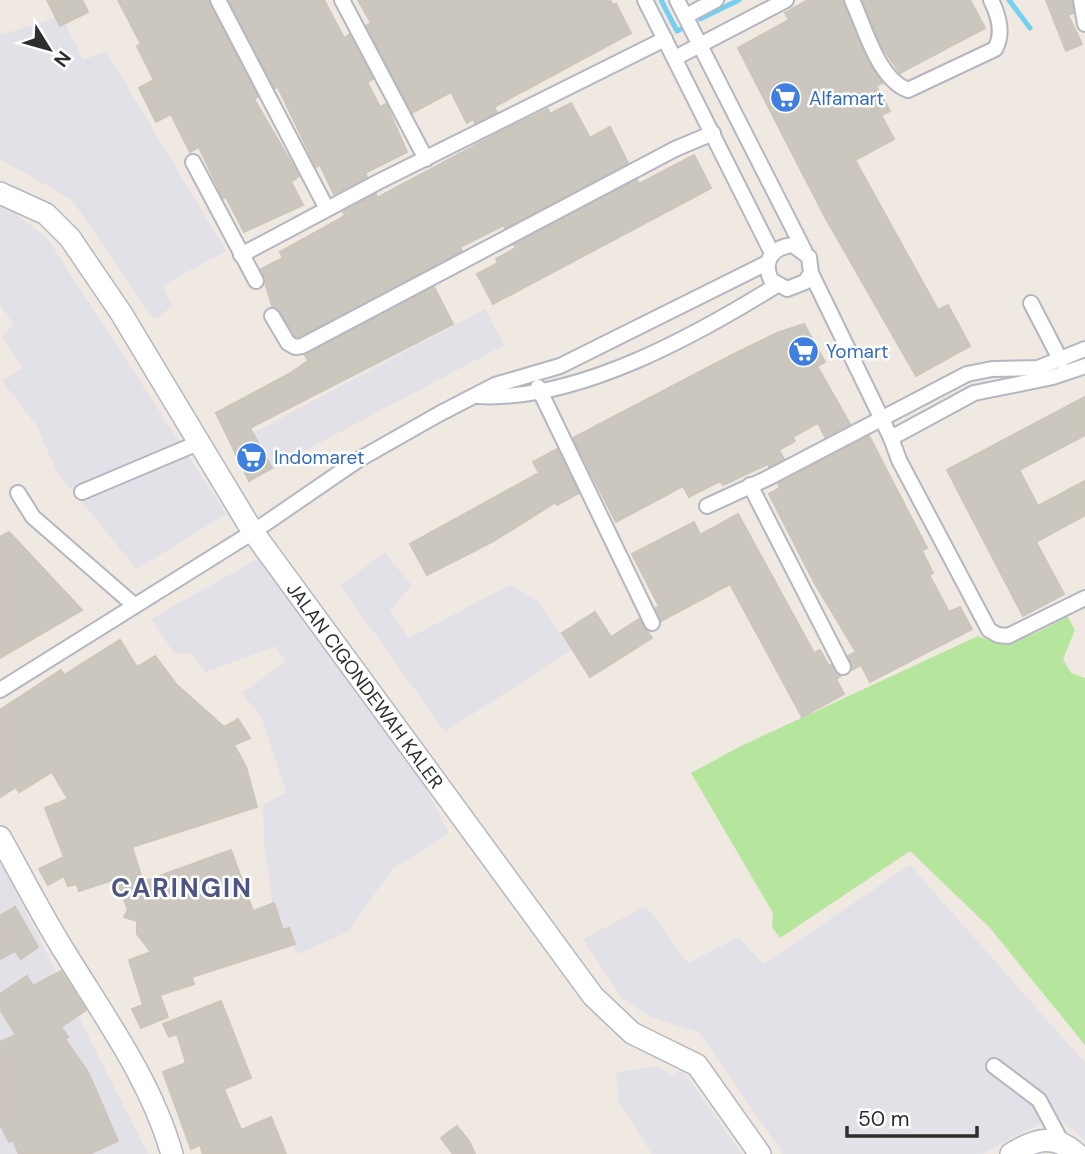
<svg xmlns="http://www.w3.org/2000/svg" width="1085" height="1154" viewBox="0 0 1085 1154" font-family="'DM Sans',sans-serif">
<rect width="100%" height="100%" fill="#efe9e1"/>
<g fill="#e3e1e8">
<path d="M62,16L83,60L106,51L226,251L162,286L173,306L154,319L72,200L0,159V35Z"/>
<path d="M0,202L47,238L226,514L137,569L57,472L37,426L2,381L23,368L2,336L14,325L0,304Z"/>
<path d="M485,309L504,345L261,474L242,439Z"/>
<path d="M385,553L412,585L390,610L409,638L510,585L539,601L571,650L445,732L340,585Z"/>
<path d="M261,557L422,780L449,834L392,869L348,932L297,954L273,910L264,841L263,805L286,792L262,719L242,693L285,662L276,646L206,672L190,653L175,654L151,619Z"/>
<path d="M0,861L148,1154H0Z"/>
<path d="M910,865L1085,1063V1141L1056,1115L982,1154H783L699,1032L650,1017L623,999L583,939L646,906L688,963L739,937L763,964Z"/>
<path d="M659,1066L672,1077L682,1070L742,1154H652L619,1103L616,1073Z"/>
</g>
<path fill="#b6e59e" d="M1067,616L1075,630L1063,659L1071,673L1085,678V1045L990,928L910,851L780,938L772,927L773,913L691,773L741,746L978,636C1010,651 1039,632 1067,616Z"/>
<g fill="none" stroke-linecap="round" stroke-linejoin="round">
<g stroke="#75cff0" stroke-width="5">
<path d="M661,0L677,31L681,29"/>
<path d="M1009,0L1030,28"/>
<path d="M700,19L739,0"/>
</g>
</g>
<g fill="#cbc7bf" stroke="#cbc5ba" stroke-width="2">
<path d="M47,0H82L88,12L60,26Z"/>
<path d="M118,0H208L258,97L254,99L299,176L291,182L303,205L244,232L226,197L223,198L199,147L190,152L171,114L156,122L139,88L154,80L137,46L141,44Z"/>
<path d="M229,0H324L344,38L349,35L373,79L367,82L380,107L386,104L407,152L365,173L367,177L334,194L320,165L316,167L278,87L275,88Z"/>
<path d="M358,0H610L613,5L616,4L631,33L494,107L497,112L475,123L473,119L467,123L451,92L412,113L366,26L371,23Z"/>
<path d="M808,0H843L865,55L882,83L876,86L890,111L881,115L894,139L855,160L938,310L948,305L970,346L916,376L825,217L738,48L789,20L785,13Z"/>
<path d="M862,0H970L985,28L900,73L882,47Z"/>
<path d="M1046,0H1072L1073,13L1068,15L1082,44L1066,51Z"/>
<path d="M571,103L590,138L610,127L628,163L505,228L504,225L460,247L462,251L299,337L295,336L280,311L272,306L261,269L283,258L280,252L341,218L345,215L343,212L376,194L377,198L506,129L548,109L550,114Z"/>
<path d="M694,155L711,188L493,304L477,274L498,263L496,259L516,248L514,245L637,180L639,184Z"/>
<path d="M434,287L453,324L250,428L272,468L249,481L216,413L289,374L308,361L305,355Z"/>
<path d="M804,324L825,362L817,366L850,424L825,437L818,423L793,437L795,441L779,450L784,459L769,467L768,464L723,485L720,481L689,497L683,486L616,522L573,438L732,355L777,333Z"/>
<path d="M1085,397V435L1019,470L1038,506L1085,481V515L1036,542L1064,594L1023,616L947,470Z"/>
<path d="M869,436L927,548L922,551L933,573L929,575L949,612L960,607L972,629L870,682L861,665L852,670L848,656L856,652L814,582L769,494L780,488L778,484Z"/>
<path d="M557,449L579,493L557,505L556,502L492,542L427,575L410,544L539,473L533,462Z"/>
<path d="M738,514L814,653L820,650L829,666L831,665L841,676L836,679L844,694L802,717L730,584L661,621L656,608L659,606L632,554L694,522L700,535Z"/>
<path d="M9,532L82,610L0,658V537Z"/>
<path d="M595,612L611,637L639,619L652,638L590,677L562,633Z"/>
<path d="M120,640L137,667L155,656L177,685L224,727L238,719L250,738L234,745L246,767L257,807L132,847L143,882L231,850L253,911L274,903L283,930L289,928L295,944L192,977L194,984L160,995L168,1017L141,1028L132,1009L143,1005L129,960L151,952L137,934V921L124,917L128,910L116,879L79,891L77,884L68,886L64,876L48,885L39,869L64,857L45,808L68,799L52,772L19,792L16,787L0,797V710L61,670L64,675Z"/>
<path d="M15,907L38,947L21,959L15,951L0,959V916Z"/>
<path d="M61,971L86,1010L61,1027L68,1037L65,1039L88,1072L118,1141L89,1154H19L13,1140L9,1142L0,1124V1042L16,1035L0,1009V994L27,976L33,986Z"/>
<path d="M221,1001L251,1078L224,1089L241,1130L271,1117L286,1154H203L200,1145L191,1149L163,1072L186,1063L177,1034L169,1037L163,1024Z"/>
<path d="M457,1126L469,1141L475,1154H453L441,1138Z"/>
</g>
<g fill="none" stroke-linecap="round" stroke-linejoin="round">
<defs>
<g id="street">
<path d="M218,0L327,209"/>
<path d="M342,0L426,159"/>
<path d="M645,0L772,253"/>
<path d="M677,0L804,250"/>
<path d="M852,0C865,28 878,79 908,90L995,49C1004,33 999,16 991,0"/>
<path d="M1081,0L1085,24"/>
<path d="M686,16L716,0"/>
<path d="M675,58L786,0"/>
<path d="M193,162L256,281"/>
<path d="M241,255L378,182L665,39"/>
<path d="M811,273L805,282L787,289L771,280C762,260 773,247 793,245L809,257L811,273L891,438L899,460L989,630L998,635L1008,636L1085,598"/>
<path d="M1031,303L1061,361"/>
<path d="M272,316L288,343L295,347L302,346L675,149L713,133"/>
<path d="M538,387L652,623"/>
<path d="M478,396C576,402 695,336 777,285"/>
<path d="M891,438L974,393L1053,377L1085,366"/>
<path d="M750,485L843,667"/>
<path d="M82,492L198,443"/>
<path d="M18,493L33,517L134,605"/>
<path d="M707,506L768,478L967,374L992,369L1038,368L1085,349"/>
<path d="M0,690L253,532L358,460L439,414L495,385L560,366L767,263"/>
<path d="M994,1066L1039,1100L1061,1141"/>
</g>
<g id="secondary">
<path id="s1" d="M0,193L46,214L70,238L121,313L253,532L593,996L632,1033L697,1065L760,1154"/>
<path d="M0,837C22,876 42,916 66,954C106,1019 151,1081 172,1154"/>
<path d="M1011,1154C1035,1139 1054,1133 1077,1154"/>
</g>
</defs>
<use href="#street" stroke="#b4b7c1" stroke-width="18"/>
<use href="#secondary" stroke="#b4b7c1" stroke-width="24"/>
<use href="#street" stroke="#fff" stroke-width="14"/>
<use href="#secondary" stroke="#fff" stroke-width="21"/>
</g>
<defs>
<symbol id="supermarket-disc" viewBox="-11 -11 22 22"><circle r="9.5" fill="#3f7fe0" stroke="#fff"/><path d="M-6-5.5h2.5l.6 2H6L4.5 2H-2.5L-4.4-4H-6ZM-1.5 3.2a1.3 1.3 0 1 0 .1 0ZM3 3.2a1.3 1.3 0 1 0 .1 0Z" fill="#fff"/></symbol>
</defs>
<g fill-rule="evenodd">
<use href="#supermarket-disc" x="768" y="80" width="35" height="35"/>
<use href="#supermarket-disc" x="786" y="334" width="35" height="35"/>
<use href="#supermarket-disc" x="234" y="440" width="35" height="35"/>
</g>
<g text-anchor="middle" stroke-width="5" stroke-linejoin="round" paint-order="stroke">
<g font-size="19" fill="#366cbe" stroke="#fff" text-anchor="start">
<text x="809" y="105">Alfamart</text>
<text x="826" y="358">Yomart</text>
<text x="274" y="464">Indomaret</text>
</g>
<g font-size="19" fill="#2e2e2e" stroke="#fff">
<text dy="7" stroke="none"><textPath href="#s1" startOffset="621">JALAN CIGONDEWAH KALER</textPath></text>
</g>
<g font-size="26" font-weight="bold" letter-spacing="2" fill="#4d5680" stroke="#fff">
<text x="182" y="897">CARINGIN</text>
</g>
</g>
<g transform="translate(49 49) rotate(127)" stroke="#ffffff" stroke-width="5" paint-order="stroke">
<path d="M0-5L12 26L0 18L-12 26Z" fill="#2e2e2e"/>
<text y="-10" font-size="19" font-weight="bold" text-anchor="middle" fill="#2e2e2e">N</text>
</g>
<path d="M847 1126v10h130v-10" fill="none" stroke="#2e2e2e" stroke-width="3.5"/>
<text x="858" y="1126" font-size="21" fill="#2e2e2e" stroke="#ffffff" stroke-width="5" paint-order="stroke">50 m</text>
</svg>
